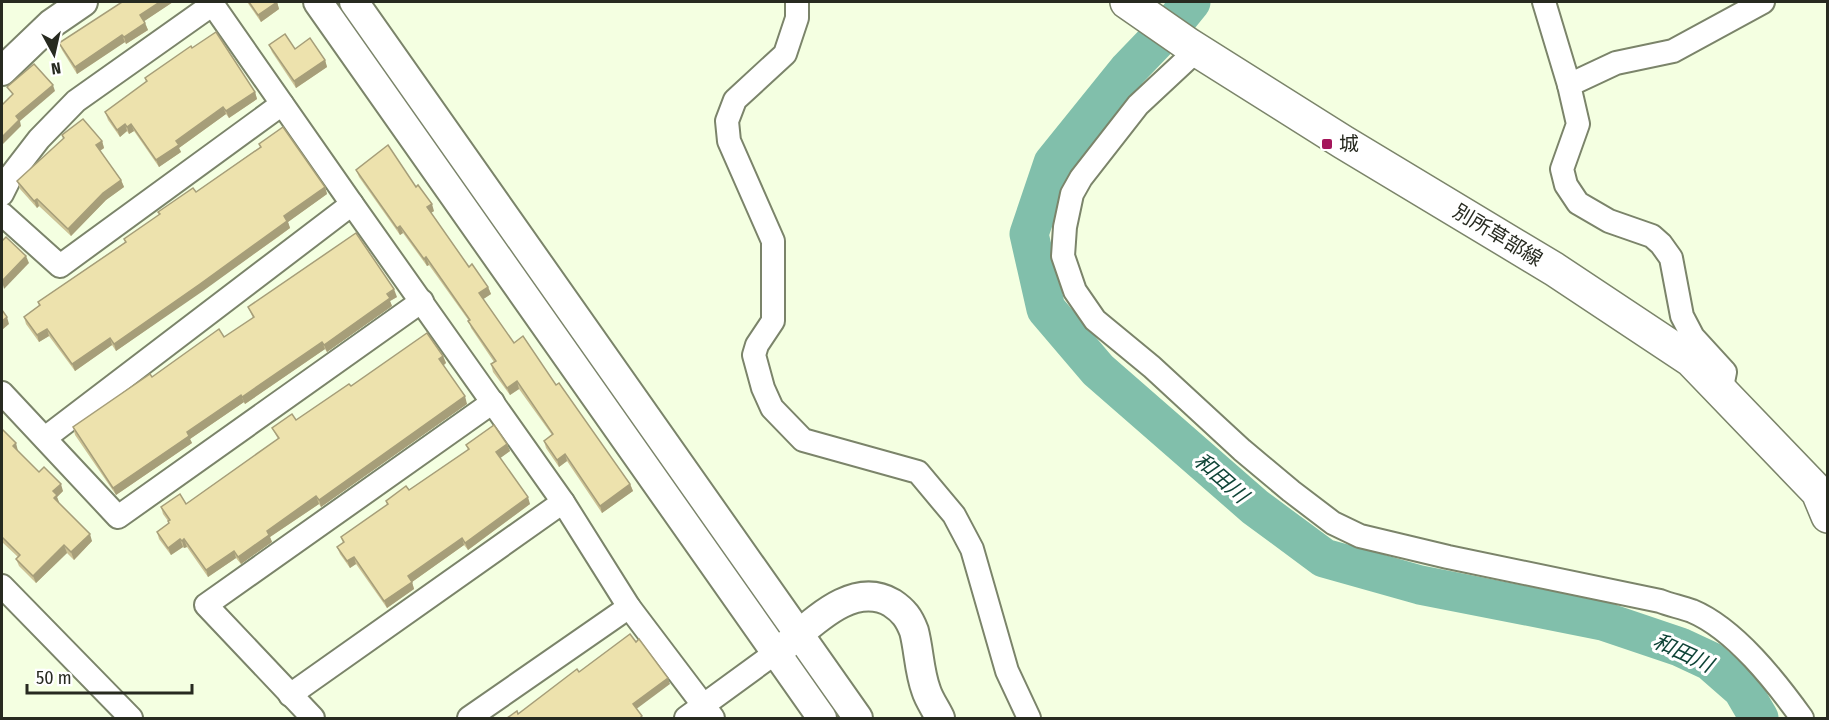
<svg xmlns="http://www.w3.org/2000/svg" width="1829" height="720" viewBox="0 0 1829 720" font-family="'Fira Sans Condensed','Noto Sans JP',sans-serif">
<rect width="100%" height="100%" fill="#f4ffe1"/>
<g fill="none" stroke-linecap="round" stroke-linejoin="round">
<path stroke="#81bfab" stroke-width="39" d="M1191,2L1178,18L1128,70L1053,163L1029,234L1046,309L1098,370L1255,507L1324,558L1420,585L1603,621L1680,647L1710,661L1742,689L1759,718"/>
<defs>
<g id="minor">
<path d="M211,2L352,204L563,502L629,607L713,718"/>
<path d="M797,2V18L785,54L735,100L727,121L729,141L773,241V321L757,345L754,355L763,388L772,408L803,440L918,472L954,515L972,549L1007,671L1029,718"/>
<path d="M1544,2L1569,85"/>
<path d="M1197,50L1138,105L1081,178L1072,194L1065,227L1063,256L1075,291L1095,320L1152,367L1242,450L1291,491L1333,523L1360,536L1448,557L1660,601C1670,605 1681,607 1692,611C1735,629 1776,682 1802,718"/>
<path d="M2,194L12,174L39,139L76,101L213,4"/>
<path d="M2,214L60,266L282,104"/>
<path d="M1723,382L1725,372L1693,337L1682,316L1671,258L1661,244L1652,236L1609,221L1578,203L1566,185L1562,169L1578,124L1569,85L1616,63L1673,51L1763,2"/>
<path d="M2,393L118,517L422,301"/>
<path d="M45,438L352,204"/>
<path d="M2,586L131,718"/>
<path d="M290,695L563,502"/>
<path d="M313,718L206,605L493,402"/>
<path d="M469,718L629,607"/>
<path d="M686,718L775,653"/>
</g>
<g id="tertiary">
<path d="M318,2L822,718"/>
<path d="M354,2L858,718"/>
<path d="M2,71L51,24L83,2"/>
<path d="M785,646C813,623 853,580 892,603C904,611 909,618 914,631C919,650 919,671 926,690C929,700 936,709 940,718"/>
</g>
<path id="secondary" d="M1127,2L1189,45L1343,142L1554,269L1691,360L1818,492L1828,516"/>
</defs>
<use href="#minor" stroke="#7b846a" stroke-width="26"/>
<use href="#tertiary" stroke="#7b846a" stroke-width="32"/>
<use href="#secondary" stroke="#7b846a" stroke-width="36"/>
<use href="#minor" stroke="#fff" stroke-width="22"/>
<use href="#tertiary" stroke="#fff" stroke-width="28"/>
<use href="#secondary" stroke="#fff" stroke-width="33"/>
</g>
<g fill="#ccc295">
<path d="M173,2L144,21L148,30L126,44L125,42L77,74L62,50L59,43Z"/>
<path d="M247,2H277L279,9L261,22Z"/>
<path d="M269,45L295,49L325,60L327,67L296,88L272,52Z"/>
<path d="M192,48L255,92L257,99L229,118L226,114L179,148L181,152L159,167L134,131L129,134L127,131L120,137L108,120L105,112L146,82L145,78Z"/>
<path d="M62,135L102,141L104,148L100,151L121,180L124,187L106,200L71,236L39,206L37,208L20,189L17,181L63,139Z"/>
<path d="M259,144L325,187L327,194L288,222L290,228L278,237L116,351L112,345L75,371L49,336L39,342L26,324L24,317L39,306L38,302L125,242L124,239L159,215L158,212L196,192L260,147Z"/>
<path d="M356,170L434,211L431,213L469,267L488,287L491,294L483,299L514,343L556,385L630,484L633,491L602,513L567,461L559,467L546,448L544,441L552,435L519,389L510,395L493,372L491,364L494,362L471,328L469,321L429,265L427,266L403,233L400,235L359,177Z"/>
<path d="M397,297L390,301L392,306L327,352L325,349L245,404L244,402L190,439L192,443L116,495L75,435L73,427L152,377L224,337L253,318L248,307Z"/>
<path d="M443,356L446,363L443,366L467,404L321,507L319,504L270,537L272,542L241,564L236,558L208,577L187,547L184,548L183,547L171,555L159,539L157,532L169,524L168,521L163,514L161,507L186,504L278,439L272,428L296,420L351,386Z"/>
<path d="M2,429L18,451L39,472L63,491L57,497L59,503L92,541L74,560L67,553L36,583L19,566L16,559L18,557L2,542Z"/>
<path d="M507,444L510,451L500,458L530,504L468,550L464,545L412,582L414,589L387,608L356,564L350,568L340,554L337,547L343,543L341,537L387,505L386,501L409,490L468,450L466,445Z"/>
</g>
<g fill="#a69e79">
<path d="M160,2H173L143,22L140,15Z"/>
<path d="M277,2L279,9L261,22L258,15Z"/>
<path d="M145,23L148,30L126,44L124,37Z"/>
<path d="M122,35L125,42L77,74L75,67Z"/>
<path d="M325,60L327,67L296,88L294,81Z"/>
<path d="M53,85L55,91L20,121L21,126L2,145V137L16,116Z"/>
<path d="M255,92L257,99L229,118L226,111Z"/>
<path d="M223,107L226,114L179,148L181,152L159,167L156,160L176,141Z"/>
<path d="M125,124L127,131L120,137L117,130Z"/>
<path d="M131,124L134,131L129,134L127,127Z"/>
<path d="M102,141L104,148L98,152L96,145Z"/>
<path d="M121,180L124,187L106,200L71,236L68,229L103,193Z"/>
<path d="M325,187L327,194L288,222L290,228L203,291L116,351L114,344L284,216Z"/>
<path d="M37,199L39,206L37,208L34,201Z"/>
<path d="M432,204L434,211L429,214L427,207Z"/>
<path d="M400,226L403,233L400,235L397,228Z"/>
<path d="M26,256L29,263L4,289L2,281Z"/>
<path d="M426,257L429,265L427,266L424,259Z"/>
<path d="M488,287L491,294L482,300L479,293Z"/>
<path d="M394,289L397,297L390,301L392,306L327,352L324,345Z"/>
<path d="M7,317L9,324L2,330V321Z"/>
<path d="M47,329L49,336L39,342L37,335Z"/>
<path d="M110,338L112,345L75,371L72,364Z"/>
<path d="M322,342L325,349L245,404L242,397Z"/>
<path d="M443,356L446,363L441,367L439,359Z"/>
<path d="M517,381L519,389L510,395L507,388Z"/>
<path d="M241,395L244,402L190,439L192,443L116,495L113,488L187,432Z"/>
<path d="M465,396L467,404L321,507L319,500Z"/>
<path d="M16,443L18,451L15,453L13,446Z"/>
<path d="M507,444L510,451L499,459L496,452Z"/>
<path d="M565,454L567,461L559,467L557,460Z"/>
<path d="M61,484L63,491L57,497L59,502L56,505L54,498L53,491Z"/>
<path d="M630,484L633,491L602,513L600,506Z"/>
<path d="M316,496L319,504L270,537L272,542L241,564L238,557L267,531Z"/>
<path d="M528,497L530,504L468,550L465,543Z"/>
<path d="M90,534L92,541L74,560L71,552Z"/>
<path d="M462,538L464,545L412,582L414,589L387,608L384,601L408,576Z"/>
<path d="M180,539L183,547L171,555L168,548Z"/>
<path d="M184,539L187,547L184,548L182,541Z"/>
<path d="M64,545L67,553L36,583L33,576Z"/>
<path d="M234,551L236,558L208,577L206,570Z"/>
<path d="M354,557L356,564L350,568L347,561Z"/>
<path d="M668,678L670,684L635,710L633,704Z"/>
</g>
<g fill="#ede2ad" stroke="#a69e79" stroke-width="1.5">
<path d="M122,2H160L140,15L145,23L124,37L122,35L75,67L59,43Z"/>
<path d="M249,2H277L258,15Z"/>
<path d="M216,32L255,92L226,111L223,107L176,141L179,145L156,160L131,124L127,127L125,124L117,130L105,112L147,81L145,78L191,46L192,48Z"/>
<path d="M285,34L295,49L310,38L325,60L294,81L269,45Z"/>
<path d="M34,64L53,85L16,116L19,120L2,137V105L13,94L7,87Z"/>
<path d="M83,119L102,141L96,145L121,180L103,193L68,229L37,199L34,201L17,181L64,138L62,135Z"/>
<path d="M283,127L325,187L284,216L287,221L200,284L114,344L110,338L72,364L47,329L37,335L24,317L40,305L38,302L126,242L124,239L160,214L158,212L193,188L196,192L261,147L259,144Z"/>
<path d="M388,145L416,187L418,185L432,204L427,207L469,267L472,264L488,287L479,293L514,343L523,336L556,385L559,383L630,484L600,506L565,454L557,460L544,441L553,434L517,381L507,388L491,364L496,361L468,321L470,320L426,257L424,259L400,226L397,228L356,170Z"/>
<path d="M356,233L394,289L387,294L390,298L324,345L322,342L242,397L241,395L187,432L189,436L113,488L73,427L150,374L152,377L219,329L224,337L254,317L248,307Z"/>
<path d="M6,237L26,256L2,281V241Z"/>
<path d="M2,310L7,317L2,321Z"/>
<path d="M427,333L443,356L439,359L465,396L319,500L316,496L267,531L269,535L238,557L234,551L206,570L184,539L182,541L180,539L168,548L157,532L169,523L168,521L170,520L161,507L180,494L186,504L279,438L272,428L292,414L296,420L349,384L351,386Z"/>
<path d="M494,425L507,444L496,452L528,497L465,543L462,538L408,576L412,582L384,601L354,557L347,561L337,547L344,542L341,537L388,504L386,501L406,486L409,490L469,449L466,445Z"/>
<path d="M2,429L16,443L13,446L39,472L44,467L61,484L53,491L57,495L54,498L90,534L71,552L64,545L33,576L16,559L20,555L2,537Z"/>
<path d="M630,634L636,642L639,639L668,678L633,704L642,716L640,718H507L517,711L518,714L577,669L579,672Z"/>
</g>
<rect fill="#a4165b" stroke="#fff" stroke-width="2" x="1321" y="138" width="12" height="12" rx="3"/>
<g text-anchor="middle" stroke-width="6" stroke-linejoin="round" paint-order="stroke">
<g font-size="20" fill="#272a20" stroke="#fff" text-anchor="start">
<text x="1339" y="151">城</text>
</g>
<g font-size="20" fill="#272a20" stroke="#fff">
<text transform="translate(1498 235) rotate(31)" y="7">別所草部線</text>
</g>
<g font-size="21" font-style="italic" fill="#104538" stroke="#fff">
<text transform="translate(1221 478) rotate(41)" y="7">和田川</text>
<text transform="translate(1683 653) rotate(25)" y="7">和田川</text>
</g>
</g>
<rect width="1829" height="720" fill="none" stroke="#272a20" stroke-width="6"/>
<g transform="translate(54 54) rotate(172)" stroke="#ffffff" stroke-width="4.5" paint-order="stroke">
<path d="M0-4.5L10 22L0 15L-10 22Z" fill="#272a20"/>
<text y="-9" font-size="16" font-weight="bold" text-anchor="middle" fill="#272a20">N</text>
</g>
<path d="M27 684v9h165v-9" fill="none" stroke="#272a20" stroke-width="3"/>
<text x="36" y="684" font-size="18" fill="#272a20" stroke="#ffffff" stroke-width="4.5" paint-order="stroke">50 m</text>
</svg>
